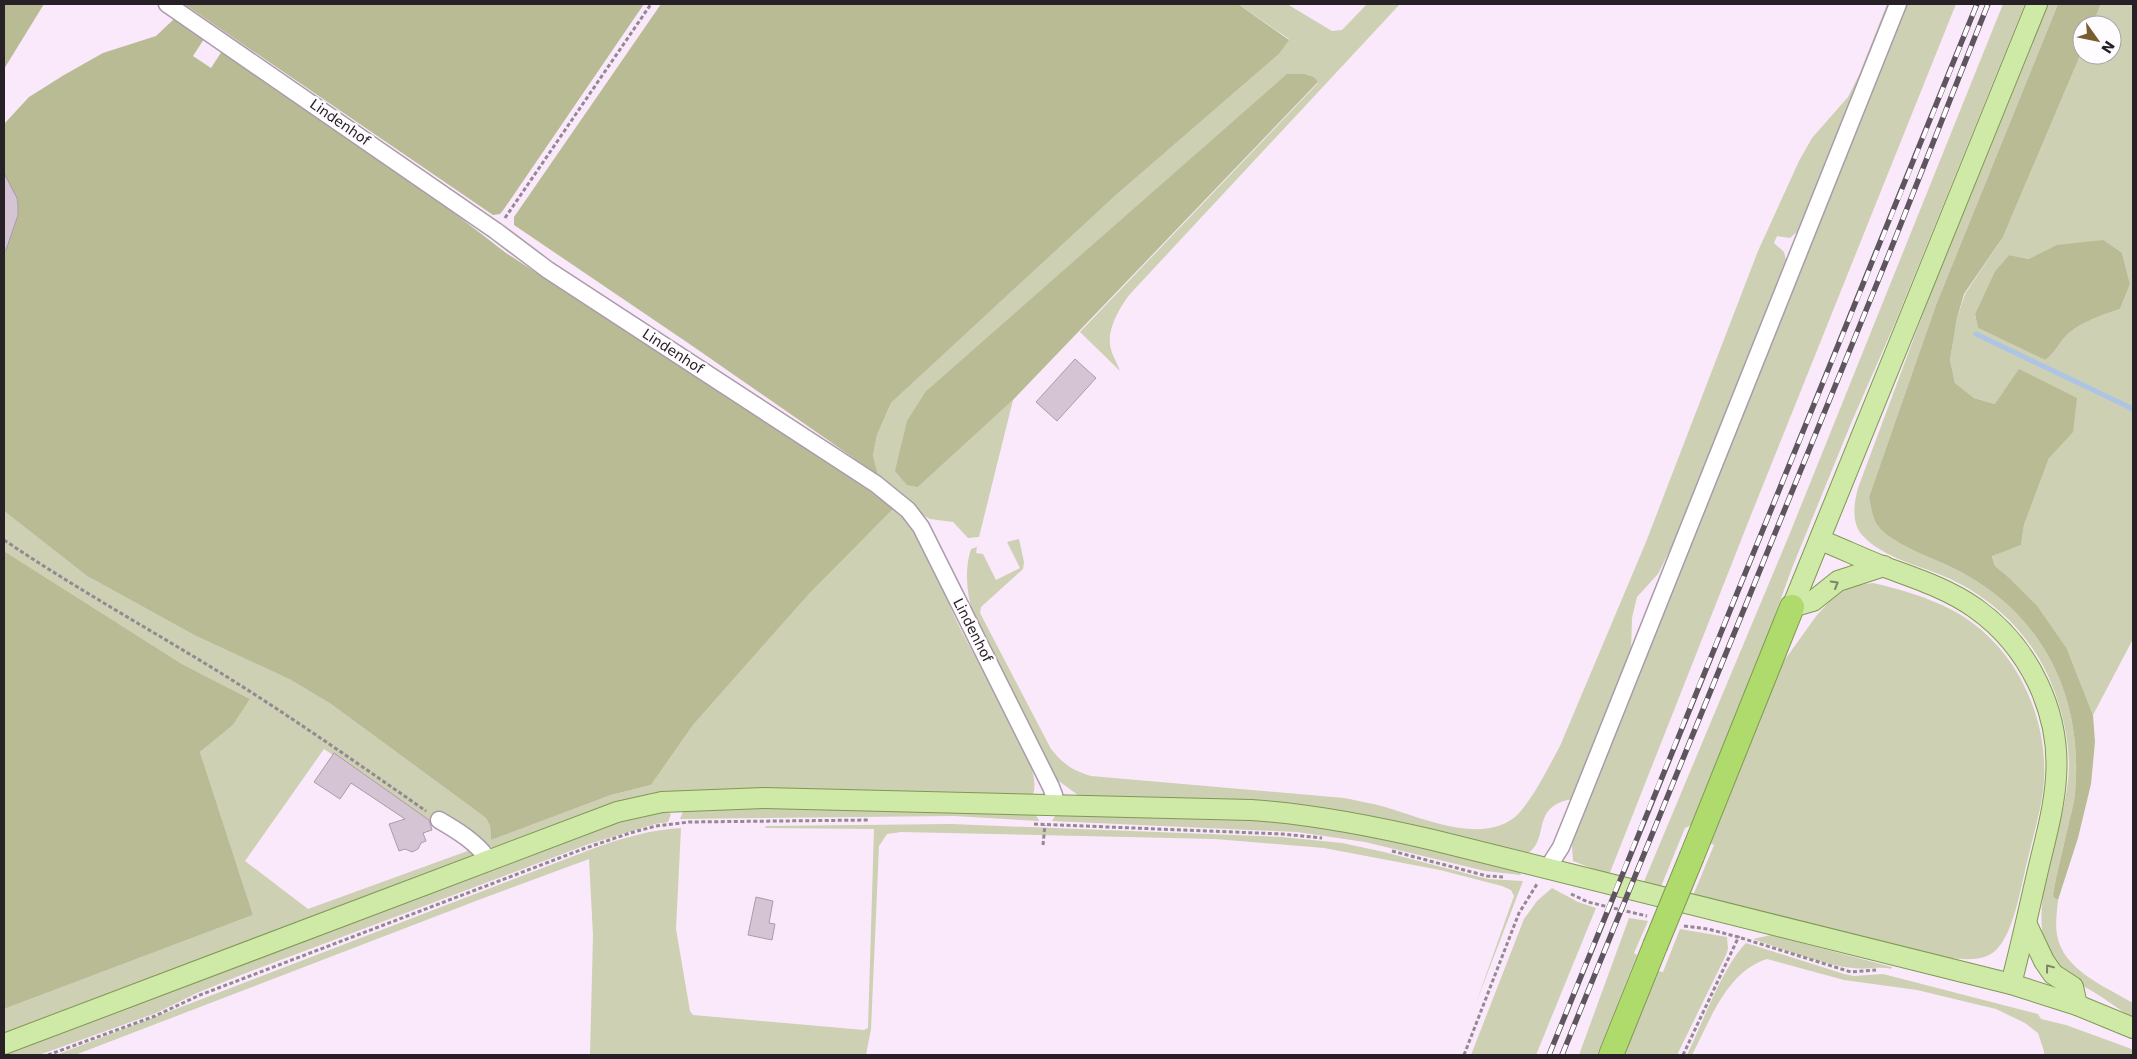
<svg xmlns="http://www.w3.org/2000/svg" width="2137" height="1059" viewBox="0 0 2137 1059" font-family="'DejaVu Sans',sans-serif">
<rect width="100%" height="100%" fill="#fae9fa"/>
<g fill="#cdd0b2" fill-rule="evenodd">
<path d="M1238,4H1287L1332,31L1342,30L1367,4H1400L1130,294C1120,307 1108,327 1110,345C1111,353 1117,363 1120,371L1080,332L1318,83L1314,77L1305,74L1287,75L926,391L918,487L1013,400L979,537L968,538L953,522L930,519L919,513L907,498L878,475L873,455L877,435L891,403L1116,195L1279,54L1289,39Z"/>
<path d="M1887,4H1892L1799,230L1790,238L1777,236L1774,243L1784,252L1786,260L1674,542L1658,574L1637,597L1632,618L1631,651L1576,794L1573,799C1529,806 1551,839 1527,854L1455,838L1082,798L1056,779L973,615C967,594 964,570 971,549L977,547L976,553L983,554L996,580L1020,568L1007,542L1019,539L1024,562L1023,569L981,607L980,613L1051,749C1062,763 1073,771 1091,776L1344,798C1357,801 1372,803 1385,807C1423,818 1488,848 1520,812C1536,793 1548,768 1560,746L1646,542L1758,251L1799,161L1812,138L1848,97L1859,75Z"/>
<path d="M1903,4H1956L1751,515L1609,875L1573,861L1572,846L1575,830Z"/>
<path d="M2003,4H2025L1895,323L1852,421L1792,568L1760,656L1692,825L1685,828L1660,889L1643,884L1790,533Z"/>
<path d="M2048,4H2058L1936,305L1869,497C1871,506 1872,519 1878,526C1891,543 1927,556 1947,565C2040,608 2084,693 2075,793C2074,805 2070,816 2068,827C2063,849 2057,871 2053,894L2054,898L2058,900C2057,911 2055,924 2057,935C2063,970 2106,987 2133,1003V1018C2119,1010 2106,999 2092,991C2082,985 2067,980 2060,971C2054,963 2045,946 2043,937C2034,884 2068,821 2069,766C2069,739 2062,710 2052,685C2031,632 1988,593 1936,573C1912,564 1880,555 1862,535C1851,522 1854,503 1858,488L1940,268Z"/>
<path d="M2101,4H2133V639L2093,715L2067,649L2006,575L1995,566L1992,555L2021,545L2024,525L2049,458L1995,404L1974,398L1955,383L1950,360L1957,318L1965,294L2003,237L2082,51V55H2112V25H2092ZM2122,253L2130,284L2120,309C2103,315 2083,321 2069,333C2059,341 2056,353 2045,360L1978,328L1975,314L1995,271L2009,255L2029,259Z"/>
<path d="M894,508C928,540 940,587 960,628C982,671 1008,713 1027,757C1032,768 1037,783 1033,794L1025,798L702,792L497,850L435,816L429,820L334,753L333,755L324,749L245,861L308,909L473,849V859L4,1037V1009L253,915L200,752L233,725L250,699L182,664L4,551V511L87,576L196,636L291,680L331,704L486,818L490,826L491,840L611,795L651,785L693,725L809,594Z"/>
<path d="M1873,583C1900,589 1927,597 1952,610C2013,642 2048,713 2044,781C2042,808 2033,836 2027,862C2021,886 2014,934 1995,951C1982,962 1964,959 1948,958L1692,898L1714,845L1710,843L1781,665L1817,615L1830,601L1842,591L1857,585Z"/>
<path d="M710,807L1035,813L1039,821L954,816L680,819L684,809Z"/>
<path d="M663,810L671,814L668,822L655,824L589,844L241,975L197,993L156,1013L39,1055H4V1053L618,821Z"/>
<path d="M1057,813L1266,819L1377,835L1519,871L1521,875L1485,871L1365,842L1297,832L1052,821Z"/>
<path d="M951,824L1282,837L1342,843L1384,852L1488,879L1523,881L1476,1003L1514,896L1511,890L1502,886L1440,870L1324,848L1215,839L901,832L887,834L879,846L871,1029L866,1055H590L593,935L589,859L481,899L75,1055H56L592,849C622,838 650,830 681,828L676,929L690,1011L693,1015L864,1030L868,1028L874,829L765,828L766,826Z"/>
<path d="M1552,888L1578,902L1596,908L1536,1055H1471L1524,919L1537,901Z"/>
<path d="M1629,918L1648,921L1634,953L1637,955L1597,1055H1579Z"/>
<path d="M1680,929L1727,937L1728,949L1726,955L1677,1055H1623L1658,971L1663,972Z"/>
<path d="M1771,935L1892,967L1891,969C1878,966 1866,970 1853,968C1822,965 1783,949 1753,939Z"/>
<path d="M1746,943L1844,974L1854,976L1883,974L2038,1014L2041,1019L2066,1025L2129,1048L2133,1050V1055H2044V1051L2038,1033L2025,1023L1996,1009L1917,990L1844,980L1767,959C1726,972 1710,1021 1692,1055H1687C1702,1024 1723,966 1746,943Z"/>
</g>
<g fill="#b8bb94">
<path d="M4,4H44L4,69Z"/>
<path d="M184,4H644L504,209L500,214L493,215Z"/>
<path d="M661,4H1238L1289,40L1279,54L1116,195L891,403L877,435L873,455L878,475L691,345L514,225V217Z"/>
<path d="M2058,4H2101L2092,25H2082V51L2003,237L1964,294L1957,318L1950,360L1955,383L1974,398L1995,404L2019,369L2077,398L2073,432L2049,458L2024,525L2021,545L1992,556L1995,566L2006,575L2037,606L2067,649L2093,715L2095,742L2091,784L2078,838L2058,900L2054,898L2053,894C2057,871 2063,849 2068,827C2070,816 2074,805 2075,793C2084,693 2040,608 1947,565C1927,556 1891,543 1878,526C1872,519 1871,506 1869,497L1936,305Z"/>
<path d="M174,19L204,39L193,56L211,68L222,51L423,189L506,253L825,460L894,508L809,594L693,725L651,785L611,795L491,840L490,826L486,818L331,704L291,680L196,636L87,576L4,511V237L15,223L18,206L17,198L4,182V124L29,97L64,75L103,53L156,36Z"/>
<path d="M1287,74H1305L1314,77L1318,82L1013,400L918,487L907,485L895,471L907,421L926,391Z"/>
<path d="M2103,240L2122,253L2130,284L2120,309C2103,315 2083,321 2069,333C2059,341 2056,353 2045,360L1978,328L1975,314L1995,271L2009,255L2029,259L2057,245Z"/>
<path d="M4,551L182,664L250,699L233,725L200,752L253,915L4,1009Z"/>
</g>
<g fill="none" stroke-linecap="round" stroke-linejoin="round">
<path stroke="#adc4e5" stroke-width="5" d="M1976,334L2133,409"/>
</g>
<g fill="#d5c4d4" stroke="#ab9baa">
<path d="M4,173L17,198L18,206V215L6,250H4Z"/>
<path d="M1075,359L1096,378L1057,421L1036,402Z"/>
<path d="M334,753L429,820L432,830L423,833L426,841L421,843L418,849L412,852L405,849L399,851L389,824L405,819L351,783L340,799L314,782Z"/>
<path d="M756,897L773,901L769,923L775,924L772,940L748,935Z"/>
</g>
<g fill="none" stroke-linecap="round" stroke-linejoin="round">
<defs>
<g id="minor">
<path d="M167,4L496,231L548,270L876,484L908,510L921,527L1051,787L1054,795L1055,805"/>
<path d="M439,820C458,831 476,842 489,860"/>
<path d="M1547,869L1561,847L1576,810L1898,4"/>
</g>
<g id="major">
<path d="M1820,540C1841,548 1861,558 1882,566C1914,578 1947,588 1975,608C2029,646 2061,712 2056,778C2054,809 2045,840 2038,870C2029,909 2021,946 2011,984"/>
<path d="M1792,607L2037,4"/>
<path d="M1792,607L1813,601L1838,581L1884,566"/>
<path d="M2027,925L2044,961L2053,974L2073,987L2077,1005"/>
<path d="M4,1044L617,812L662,802L764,798L1251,810C1313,814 1373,826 1433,840L2011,984L2077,1005L2133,1028"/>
</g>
<g id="highway">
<path d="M1692,856L1792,607"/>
<path d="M1611,1055L1655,946"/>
</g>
</defs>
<use href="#minor" stroke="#ab9baa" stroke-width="19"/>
<use href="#major" stroke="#7f9954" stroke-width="22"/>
<use href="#highway" stroke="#7f9954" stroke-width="26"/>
<g stroke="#938893" stroke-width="3" stroke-dasharray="4 2.5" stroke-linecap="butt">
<path d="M505,218L651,4"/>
<path d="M4,540C75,588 151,630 224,675C293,718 360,765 426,811"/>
<path d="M1034,824L1282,834L1322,838"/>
<path d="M1043,845L1045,825"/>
<path d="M1392,851L1487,876L1503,877"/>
<path d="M1571,894L1588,902L1647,916"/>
<path d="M1684,926L1708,929L1738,937L1851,972L1876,970"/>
<path d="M48,1055L155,1016L200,995L583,849L630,833L656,826L689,822L870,820"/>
<path d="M1464,1055L1519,913L1537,884"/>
<path d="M1683,1055L1739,936"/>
</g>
<use href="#minor" stroke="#fff" stroke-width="16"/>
<use href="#major" stroke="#cfe9a7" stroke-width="20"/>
<use href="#highway" stroke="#afda6c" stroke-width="24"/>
<defs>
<g id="rail">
<path d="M1549,1055C1690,704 1836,355 1977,4"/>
<path d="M1562,1055L1889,254L1988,4"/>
</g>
</defs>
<use href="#rail" stroke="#5e555e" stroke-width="5.5"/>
<use href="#rail" stroke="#fffcff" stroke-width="4" stroke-dasharray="11" stroke-linecap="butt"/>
<defs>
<path id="highway-bridge" d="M1655,946L1692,856"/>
</defs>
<use href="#highway-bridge" stroke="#7f9954" stroke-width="26" stroke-linecap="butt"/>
<use href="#highway-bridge" stroke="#afda6c" stroke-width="24"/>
</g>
<defs><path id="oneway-chevron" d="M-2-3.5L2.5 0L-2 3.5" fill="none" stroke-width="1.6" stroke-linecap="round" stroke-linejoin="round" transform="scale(1.25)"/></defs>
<g stroke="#7b8567">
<use href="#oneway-chevron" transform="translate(1835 584) rotate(-30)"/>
<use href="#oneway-chevron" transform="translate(2049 968) rotate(-127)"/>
</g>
<g text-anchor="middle" stroke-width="5" stroke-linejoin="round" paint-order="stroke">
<g font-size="14" fill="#272127" stroke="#fffcff">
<text transform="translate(340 122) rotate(35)" y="5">Lindenhof</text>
<text transform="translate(673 351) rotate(33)" y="5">Lindenhof</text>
<text transform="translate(973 630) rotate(63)" y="5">Lindenhof</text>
</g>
</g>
<rect width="2137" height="1059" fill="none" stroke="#272127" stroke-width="10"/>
<g transform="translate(2097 40) rotate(123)"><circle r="24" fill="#fffcff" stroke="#a9a4a9"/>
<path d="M0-4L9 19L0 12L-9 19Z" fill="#785d30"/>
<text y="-8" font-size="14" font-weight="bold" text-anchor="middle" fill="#272127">N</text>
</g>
</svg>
